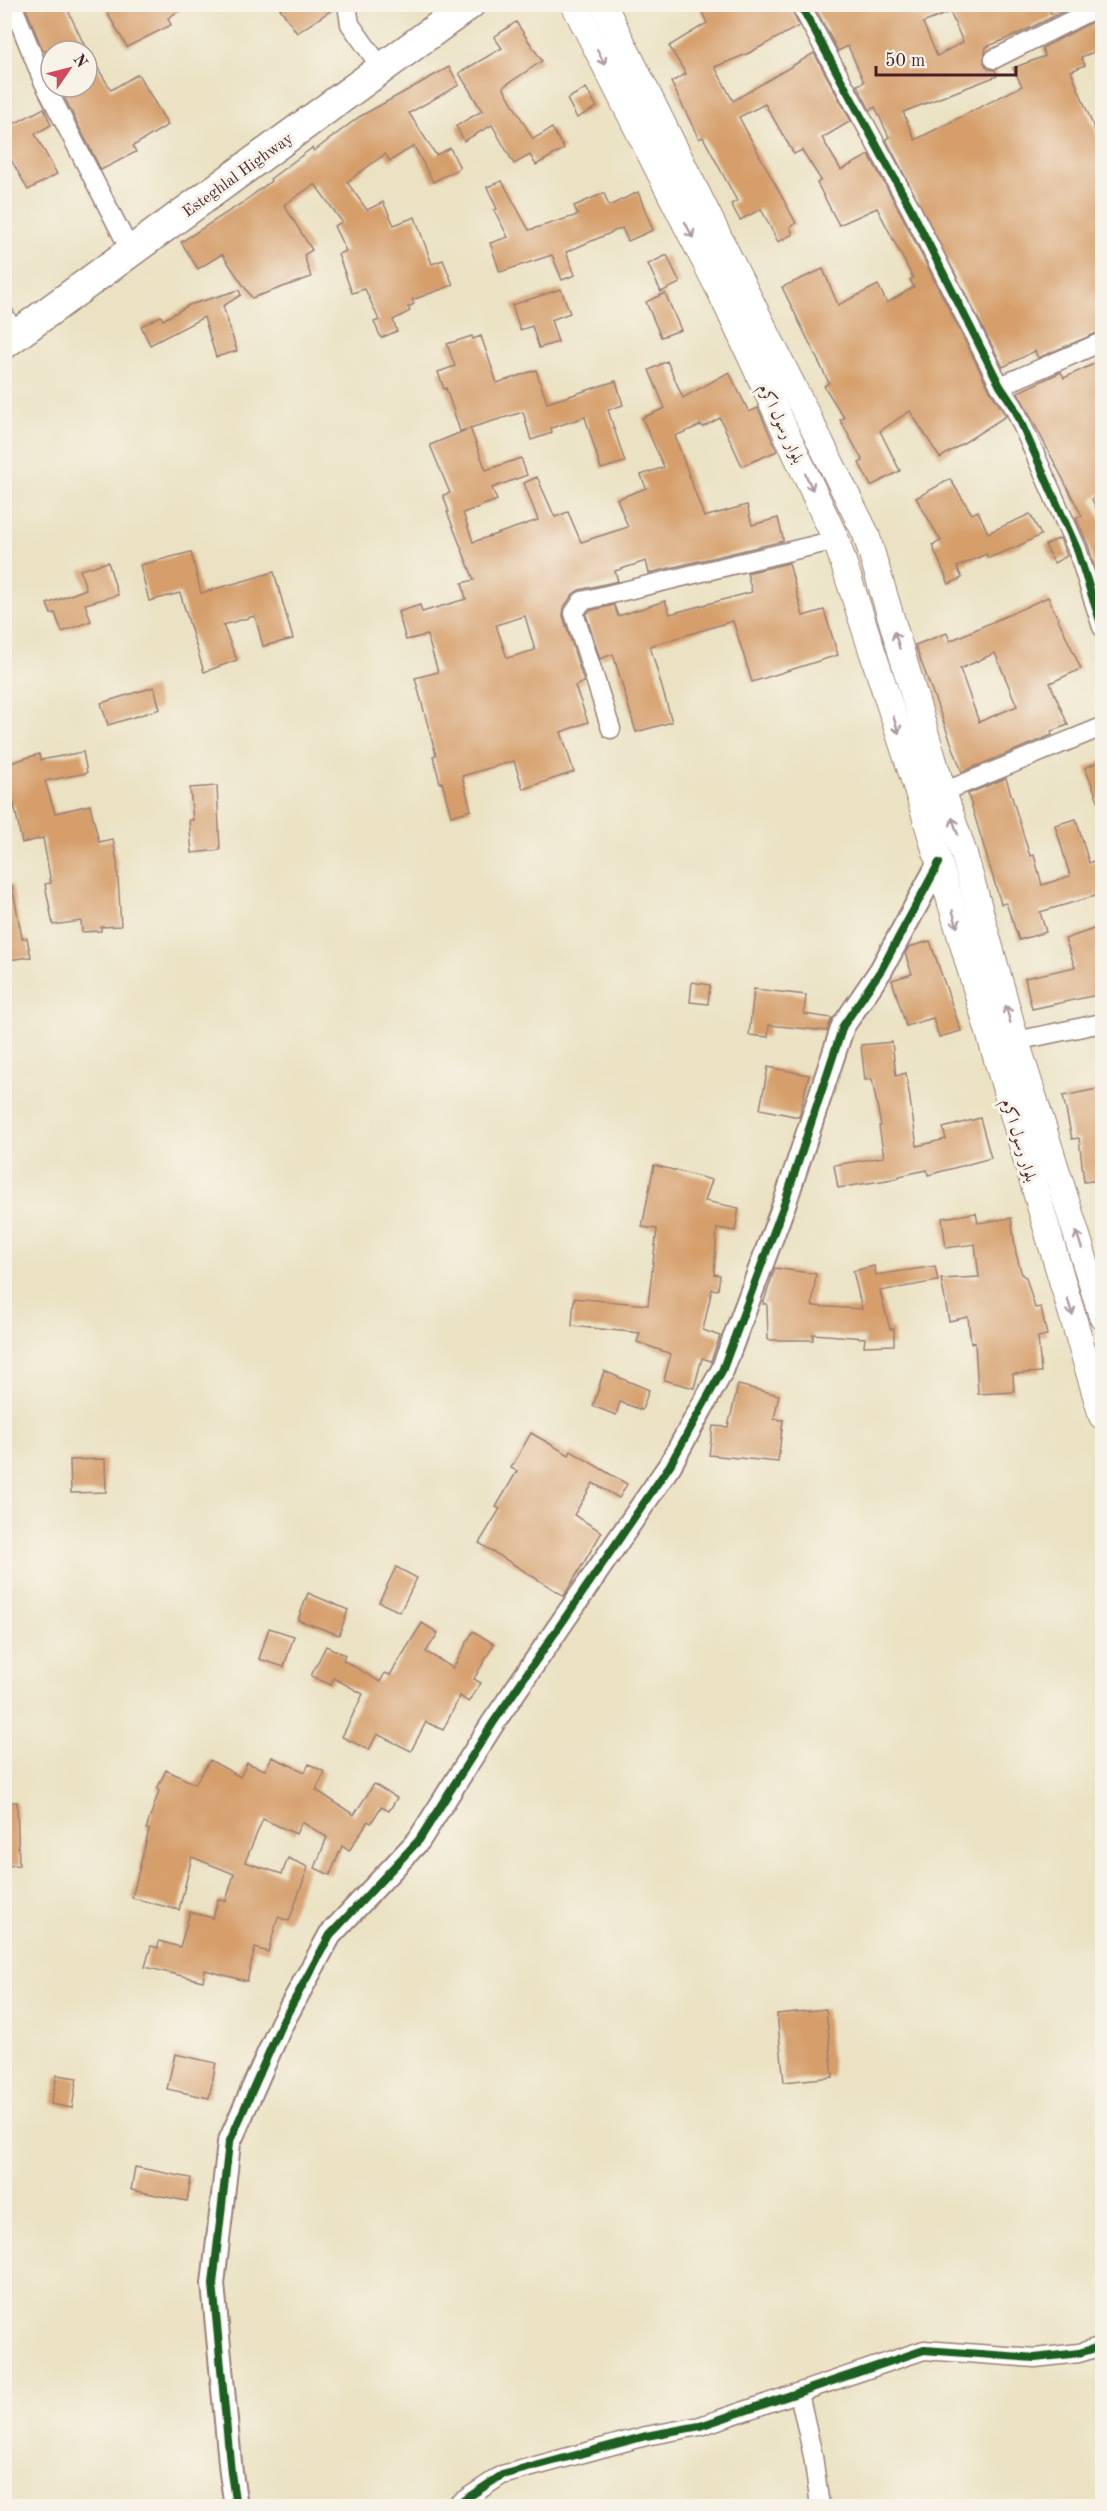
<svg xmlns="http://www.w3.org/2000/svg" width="1107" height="2511" viewBox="0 0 1107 2511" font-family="'Old Standard TT',Amiri,serif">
<rect width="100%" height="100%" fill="#f7f3e8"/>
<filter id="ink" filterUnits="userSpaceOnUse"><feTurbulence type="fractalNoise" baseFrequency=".0167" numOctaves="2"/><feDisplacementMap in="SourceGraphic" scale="12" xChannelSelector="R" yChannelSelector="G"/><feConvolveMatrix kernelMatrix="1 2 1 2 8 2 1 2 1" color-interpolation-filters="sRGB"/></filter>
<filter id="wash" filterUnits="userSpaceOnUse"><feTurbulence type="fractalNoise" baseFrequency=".008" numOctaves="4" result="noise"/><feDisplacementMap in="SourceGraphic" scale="24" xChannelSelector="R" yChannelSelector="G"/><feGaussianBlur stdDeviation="1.35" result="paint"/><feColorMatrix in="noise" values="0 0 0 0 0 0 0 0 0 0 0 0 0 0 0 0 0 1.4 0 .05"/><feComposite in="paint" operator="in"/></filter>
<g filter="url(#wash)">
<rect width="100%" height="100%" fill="#ebe2c3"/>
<g id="blocks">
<g fill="#d59e6a" fill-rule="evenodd">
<path d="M24,4H65L87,51H43Z"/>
<path d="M117,4H189L168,18L171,25L127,47L106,11Z"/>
<path d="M277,4H336V7L297,33Z"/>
<path d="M698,4H789L799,26L749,53L715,67L733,101L814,53L851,121L822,138L841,170L869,155L901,214L990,391L1006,416L940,458L910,411L880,431L900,471L871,486L859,463L863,461L840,420L844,418L824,386L829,383L782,287L823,269L838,305L878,285L887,303L914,287L910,280L913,278L877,208L839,225L817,183L821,180L802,150L794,154L765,104L739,117L796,223L790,227L793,234L778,242L761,209L740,220L731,204L737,201L703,137L699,139L671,82L686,74L669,46L707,23Z"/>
<path d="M813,4H1003L1006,11L1022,4H1047L1051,14L1078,4L1018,34L986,47L984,63L988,69L995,70L997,76L903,112L915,140L1022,86L1013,68L1045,56L1042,48L1092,22L1094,29L1102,25V49L1081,57L1085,65L1071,71L1102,148V331L1038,358L1035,351L1003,367L889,145L886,139L889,137L875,107L870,110L857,85L864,82L848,46L838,51ZM950,12L963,42L937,56L923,23Z"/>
<path d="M516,22L542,61L503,87L533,139L552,128L564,149L536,165L530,155L514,164L492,125L464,141L456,126L482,111L459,73L502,48L494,37Z"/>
<path d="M87,50L111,90L138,74L168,125L133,146L136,152L101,170L59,87H87Z"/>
<path d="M449,67L459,85L409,113L436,155L450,148L460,168L433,182L414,146L390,161L385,154L347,182L367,210L383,202L394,225L415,217L432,264L443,260L453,285L412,300L414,304L408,307L410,311L393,320L397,331L381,338L374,322L379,320L365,289L352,293L338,254L346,251L334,226L342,222L315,184L284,205L312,250L304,255L311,277L252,298L222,254L198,269L181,242L242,203L271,181L270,179L312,148L314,151L359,117Z"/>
<path d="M586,88L597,107L577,118L567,99Z"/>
<path d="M44,108L51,125L35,134L57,174L28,190L4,147V129Z"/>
<path d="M502,181L529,230L578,215L574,206L604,193L609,206L638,192L653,230L628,241L622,228L566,252L575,275L562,280L552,255L500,272L490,243L508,237L494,210L497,209L487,187Z"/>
<path d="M667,255L680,283L661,292L648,264Z"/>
<path d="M561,289L570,313L551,320L558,342L539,348L532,326L520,330L512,305Z"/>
<path d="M239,290L241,295L223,306L237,351L216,357L204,317L150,345L141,326L161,316L163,320L189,305Z"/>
<path d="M665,293L681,330L661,337L646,302Z"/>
<path d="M472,336L473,339L481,336L497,383L536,370L547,403L616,381L623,405L608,410L625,462L601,469L585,417L551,428L552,433L531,440L523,412L470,428L486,470L521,458L527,475L492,488L497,500L463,513L473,542L538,520L524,483L537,477L553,513L555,517L568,512L581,542L628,527L617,499L646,488L641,475L664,467L642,418L665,408L649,370L667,361L683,398L729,372L749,412L758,408L777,451L742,466L720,418L703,427L701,425L675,436L704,517L747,505L752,525L778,518L783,538V541L649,573L646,561L615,571L618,581L579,590L573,594L564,607L563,616L584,682L575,686L588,722L561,732L574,772L523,789L514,761L462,776L471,810L451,816L442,782L440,783L433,756L436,755L415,678L438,672L427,635L406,640L398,612L420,605L422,612L466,599L462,583L474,580L447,512H449L443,495L450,493L430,445L469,429L460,431L446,388L444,389L438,372L455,366L447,344ZM525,616L535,650L507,658L496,625Z"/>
<path d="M1102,360V493L1092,499L1102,522V592L1088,545L1076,518L1082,516L1018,392L1061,372L1064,378Z"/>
<path d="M950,479L972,514L978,511L988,533L1030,514L1041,535L1014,548L988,558L986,554L957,567L962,578L949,584L932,545L941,541L916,498Z"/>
<path d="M1060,538L1067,556L1054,563L1045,545Z"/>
<path d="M191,552L201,593L274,572L293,639L263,646L255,616L223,625L237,660L204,672L180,593L149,601L140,565Z"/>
<path d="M108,562L118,595L85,604L91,621L62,632L55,613L51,614L47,604L86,589L80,570Z"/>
<path d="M789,563L803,616L824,610L838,655L752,682L733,621L650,646L672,722L636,732L613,654L600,659L586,615L589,611L614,605L618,616L665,601L670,614L752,592L747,573Z"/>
<path d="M1048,597L1081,669L1050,683L1068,725L1051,731L1052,735L962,772L915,645L947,633L950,641ZM995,653L1017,706L979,722L960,669Z"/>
<path d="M154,687L160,709L108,725L101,703Z"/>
<path d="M83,752L87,773L45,781L55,813L90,805L99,842L113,839L117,862L121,926L101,927V931L82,932L81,921L53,925L45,884L51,883L43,838L22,843L14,804L4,807V765L39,754L41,760Z"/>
<path d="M1102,760V810L1085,768Z"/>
<path d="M1006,778L1030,856L1034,855L1042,885L1070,876L1055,825L1076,819L1089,863L1102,857V894L1040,912L1046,932L1019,940L1006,903L1001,904L968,794Z"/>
<path d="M217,786L220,850L192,853L189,820H193L190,788Z"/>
<path d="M12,885L22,938H27L31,957L7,960L4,941V886Z"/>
<path d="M1102,926V985L1095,986L1097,995L1032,1009L1025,978L1075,967L1065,939Z"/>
<path d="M930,941L961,1031L939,1037L933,1018L906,1026L892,980L912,974L905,953L909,947Z"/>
<path d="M692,982L710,985L708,1004L690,1002Z"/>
<path d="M754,989L806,995L804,1014L832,1018L827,1031L769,1025L768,1037L749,1035Z"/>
<path d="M892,1042L896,1076L906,1073L917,1146L946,1139L943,1128L980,1118L991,1158L928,1175L927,1170L899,1176V1178L838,1188L834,1165L884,1157L879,1126H881L872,1079L865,1080L861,1045Z"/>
<path d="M768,1067L809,1075L799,1117L760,1109Z"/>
<path d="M1102,1088V1180L1084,1182L1079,1138L1072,1139L1063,1096Z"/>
<path d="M654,1165L712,1180L705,1201L739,1208L735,1231L717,1228L714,1274L720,1275L718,1290L712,1289L703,1330L720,1336L711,1361L702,1358L694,1388L664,1380L671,1354L637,1342L640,1333L572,1326L574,1298L648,1305L657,1229L642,1227Z"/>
<path d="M976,1213L978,1223L1011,1218L1016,1253L1022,1275L1026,1277L1035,1308L1041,1307L1047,1335L1038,1337L1041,1372L1013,1374L1014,1392L978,1394L975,1342L971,1343L968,1317L949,1321L941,1279L979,1277L975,1244L946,1248L942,1218Z"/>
<path d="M874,1266L876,1275L935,1266L938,1281L880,1291L890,1329H894V1345L864,1346L865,1338L813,1334V1340H768L767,1304H763L775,1268L816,1274L812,1306L862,1309L853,1271Z"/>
<path d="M604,1371L649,1390L642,1410L620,1402L616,1415L593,1406Z"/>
<path d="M738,1385L779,1395L774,1419L783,1420L778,1462L709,1455L713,1426L728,1427Z"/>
<path d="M531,1433L569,1455L571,1451L627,1484L619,1498L593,1483L574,1515L602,1532L564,1596L479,1543L500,1509L496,1507L517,1471L511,1468Z"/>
<path d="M105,1459L106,1492L71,1493L70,1460Z"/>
<path d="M396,1567L417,1578L400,1612L379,1602Z"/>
<path d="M308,1593L348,1610L339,1635L298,1620Z"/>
<path d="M422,1623L438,1633L426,1652L453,1668L473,1631L494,1644L474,1679L481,1683L468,1702L460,1696L443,1730L426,1722L411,1751L377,1734L369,1750L342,1737L363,1694L334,1678L331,1685L311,1676L326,1646L345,1655L343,1660L380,1682L385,1673L390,1675Z"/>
<path d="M269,1628L294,1636L284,1667L259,1659Z"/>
<path d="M272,1757L305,1772L309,1764L325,1772L316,1790L354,1815L374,1784L397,1798L389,1811L381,1807L371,1823L368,1821L349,1851L342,1846L330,1875L315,1868L327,1837L302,1822L296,1834L263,1819L245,1862L282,1874L288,1858L308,1867L289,1921L278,1917L268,1952L255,1948L247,1981L205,1970L203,1981L145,1967L151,1946L158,1948L159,1941L180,1947L190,1912L213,1918L218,1899L226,1901L234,1874L192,1857L179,1910L132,1898L149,1830L146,1829L159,1791L157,1789L166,1770L195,1784L210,1760L240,1777L247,1763L265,1770Z"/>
<path d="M4,1802H17L19,1865L4,1866Z"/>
<path d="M826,2009L833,2077L784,2082L777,2014Z"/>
<path d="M175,2054L216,2063L209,2098L167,2089Z"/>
<path d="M57,2075L77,2078L72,2108L51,2104Z"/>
<path d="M135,2167L191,2178L187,2201L131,2190Z"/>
</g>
</g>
</g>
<g filter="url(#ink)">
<use href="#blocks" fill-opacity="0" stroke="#9a8077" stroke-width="1.5"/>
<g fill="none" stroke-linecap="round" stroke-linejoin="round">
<defs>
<g id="minor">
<path d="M12,4L43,81L131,252"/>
<path d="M347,4L350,24L382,69"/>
<path d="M800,4L911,209L1000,386L1014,407L1077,549L1102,627"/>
<path d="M994,59L1102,5"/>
<path d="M4,314L15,336"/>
<path d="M1000,386L1102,342"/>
<path d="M611,729L574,613L582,601L836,540"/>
<path d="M943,792L1102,727"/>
<path d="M1016,1041L1102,1023"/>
<path d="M799,2393L813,2456L820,2506"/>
<path d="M455,2506L502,2475L646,2436L700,2426L924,2350L1035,2358L1079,2353L1102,2346"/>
</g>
<path id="tertiary" d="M236,2506L231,2473L213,2284L229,2143L282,2023L330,1935L419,1840L493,1723L670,1465L722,1371L785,1202L843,1026L881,970L939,863"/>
<g id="secondary">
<path d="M574,4L722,295L836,540L920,798L1102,1416"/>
<path d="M603,4L866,534L943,792L964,854L1016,1041L1102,1316"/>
</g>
<path id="trunk" d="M4,344L470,4"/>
</defs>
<use href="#minor" stroke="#9a8077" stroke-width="21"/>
<use href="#tertiary" stroke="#9a8077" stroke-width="26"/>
<use href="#secondary" stroke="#9a8077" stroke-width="28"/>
<use href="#trunk" stroke="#9a8077" stroke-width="33"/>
<use href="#minor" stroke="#fff" stroke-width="18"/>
<use href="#tertiary" stroke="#fff" stroke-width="22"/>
<use href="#secondary" stroke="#fff" stroke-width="26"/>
<use href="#trunk" stroke="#fff" stroke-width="30"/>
<defs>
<g id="cycleway">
<path d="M800,4L911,209L1000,386L1014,407L1077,549L1102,627"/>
<path d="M236,2506L231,2473L213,2284L229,2143L282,2023L330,1935L419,1840L493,1723L670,1465L722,1371L785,1202L843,1026L881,970L939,863"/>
<path d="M455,2506L502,2475L646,2436L700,2426L924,2350L1035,2358L1079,2353L1102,2346"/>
</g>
</defs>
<use href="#cycleway" stroke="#f7f3e8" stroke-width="11"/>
<use href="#cycleway" stroke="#1b5e20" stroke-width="8"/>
</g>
<defs><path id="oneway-shaft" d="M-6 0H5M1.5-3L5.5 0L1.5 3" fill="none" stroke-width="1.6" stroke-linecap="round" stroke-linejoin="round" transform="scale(1.5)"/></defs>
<g stroke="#ae9aa0">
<use href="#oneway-shaft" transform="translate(601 57) rotate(63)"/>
<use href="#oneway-shaft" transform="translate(689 230) rotate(63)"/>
<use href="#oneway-shaft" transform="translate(809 482) rotate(65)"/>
<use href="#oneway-shaft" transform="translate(897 640) rotate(-107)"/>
<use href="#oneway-shaft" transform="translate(896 725) rotate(72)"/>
<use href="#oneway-shaft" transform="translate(955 826) rotate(-109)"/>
<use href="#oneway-shaft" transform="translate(955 919) rotate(74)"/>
<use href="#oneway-shaft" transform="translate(1008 1014) rotate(-105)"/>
<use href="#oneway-shaft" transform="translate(1079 1240) rotate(-108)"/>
<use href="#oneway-shaft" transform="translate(1070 1307) rotate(73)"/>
</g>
</g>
<g text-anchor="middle" stroke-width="6" stroke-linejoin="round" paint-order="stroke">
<g font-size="16" fill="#4a1f2b" stroke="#f7f3e8">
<text transform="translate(237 174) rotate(-36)" y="6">Esteghlal Highway</text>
<text transform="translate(782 423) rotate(65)" y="6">بلوار رسول اکرم</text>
<text transform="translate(1020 1140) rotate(73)" y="6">بلوار رسول اکرم</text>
</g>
</g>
<rect width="1107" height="2511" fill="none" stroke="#f7f3e8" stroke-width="24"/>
<g transform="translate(69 69) rotate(55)"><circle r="28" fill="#f7f3e8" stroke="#b29e9c" stroke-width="1.5"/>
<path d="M0-4.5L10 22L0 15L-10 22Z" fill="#d1495b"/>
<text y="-9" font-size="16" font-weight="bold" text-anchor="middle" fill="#4a1f2b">N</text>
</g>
<path d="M876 66v9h140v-9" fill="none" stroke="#4a1f2b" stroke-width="3"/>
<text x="885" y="66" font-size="18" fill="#4a1f2b" stroke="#f7f3e8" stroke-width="4.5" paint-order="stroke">50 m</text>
</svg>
